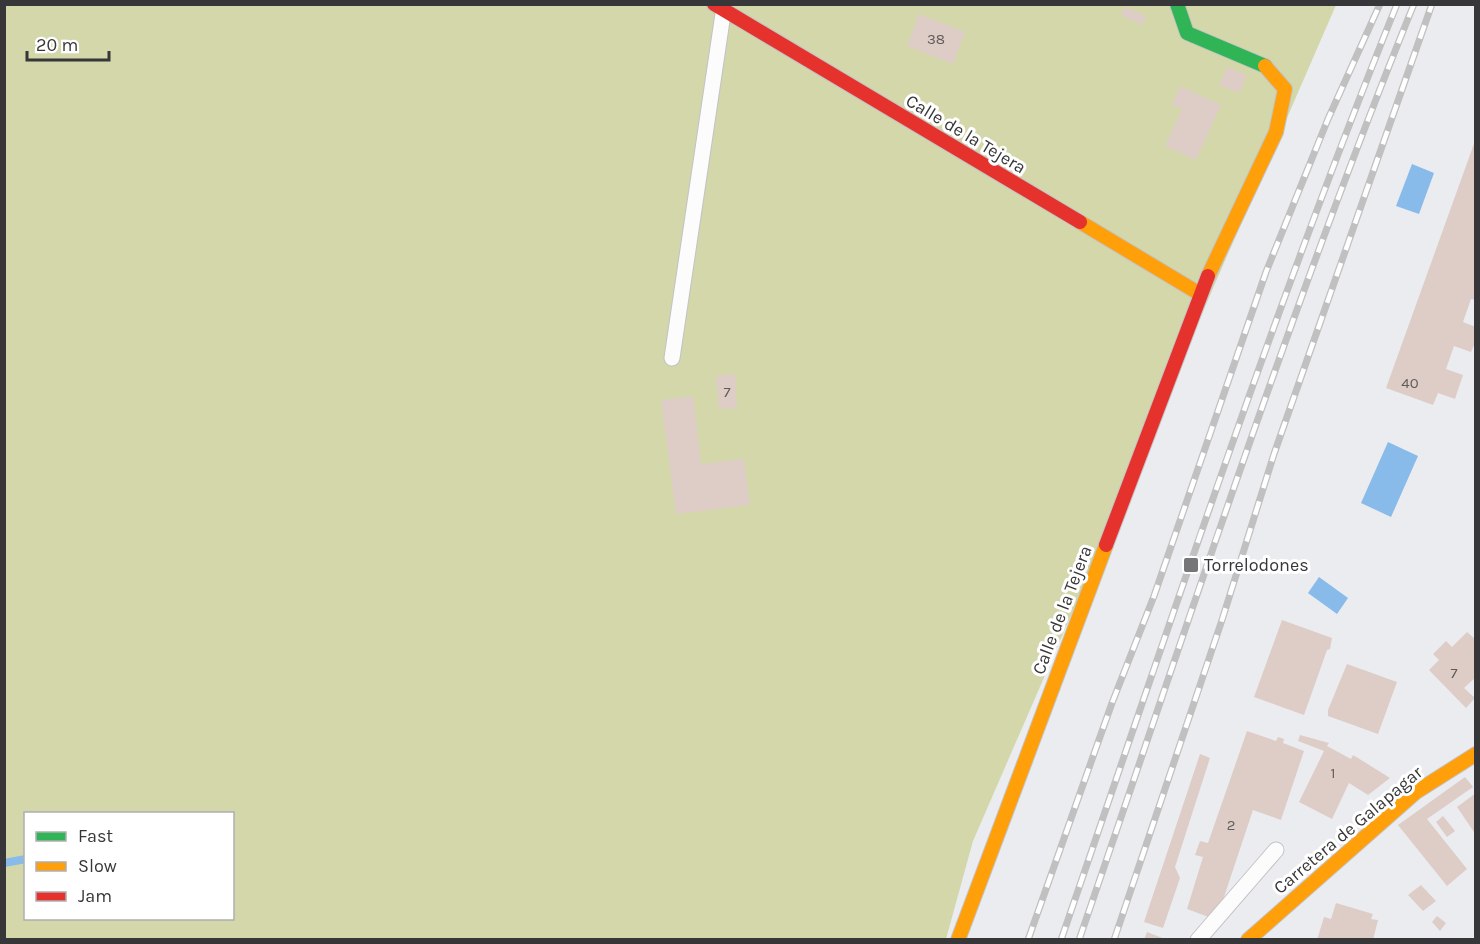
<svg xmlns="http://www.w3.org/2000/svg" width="1480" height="944" viewBox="0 0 1480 944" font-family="Karla,sans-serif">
<rect width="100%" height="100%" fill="#ebecf0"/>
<path fill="#d3d7a9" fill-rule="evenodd" d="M5,5H1336L973,841L946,939L5,940ZM26,814H232V918H26Z"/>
<g fill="#88baea">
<path d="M1412,164L1434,173L1419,214L1396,206Z"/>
<path d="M1388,442L1418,456L1391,517L1361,503Z"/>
<path d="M1319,577L1348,598L1337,614L1308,593Z"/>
</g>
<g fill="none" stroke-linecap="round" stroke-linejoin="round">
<path stroke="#88baea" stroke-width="8" d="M4,863L26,859"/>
</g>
<g fill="#decdc6">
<path d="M1125,7L1146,16L1142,25L1121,15Z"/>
<path d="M919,14L965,32L953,64L907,46Z"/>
<path d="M1227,67L1247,75L1239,93L1219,85Z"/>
<path d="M1180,86L1221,105L1196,160L1165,146L1182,109L1172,105Z"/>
<path d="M1475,141L1476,300L1471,299L1463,322L1476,327V340L1471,352L1454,346L1446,369L1463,375L1455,399L1438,393L1433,405L1386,388Z"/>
<path d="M735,374L737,408L719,409L716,376Z"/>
<path d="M693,396L701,464L744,459L750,505L676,514L661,400Z"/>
<path d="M1282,620L1332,638L1330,649L1327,650L1304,715L1254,697Z"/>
<path d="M1467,632L1476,640V677L1464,688L1475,698L1466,708L1429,670L1439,660L1433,654L1446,641L1452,647Z"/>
<path d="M1347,664L1397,682L1378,734L1328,716V710Z"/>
<path d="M1247,731L1276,741L1278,737L1284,739L1283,743L1304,751L1281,820L1253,810L1222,903L1220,902L1214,919L1187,909L1203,857L1195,855L1200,841L1208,843Z"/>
<path d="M1300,735L1329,743L1327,746L1351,759L1353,755L1358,758L1390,778L1368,795L1349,783L1332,819L1299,802L1324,751L1298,741Z"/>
<path d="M1200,754L1210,758L1175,867L1180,878L1163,928L1144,922Z"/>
<path d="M1465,777L1473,787L1427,819L1467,869L1447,886L1398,825Z"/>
<path d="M1476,793V835L1457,807Z"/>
<path d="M1443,816L1455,831L1447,837L1436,822Z"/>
<path d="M1421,885L1436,901L1423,911L1408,895Z"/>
<path d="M1336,903L1373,914L1371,919L1378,920L1373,940H1317L1324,917L1331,919Z"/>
<path d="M1437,916L1446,923L1440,931L1432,922Z"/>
<path d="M1147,932L1165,939V940H1144Z"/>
</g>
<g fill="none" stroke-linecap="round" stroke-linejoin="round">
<defs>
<g id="lane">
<path d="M672,358L724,7"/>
<path d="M1198,940L1276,850"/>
</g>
<path id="fast" d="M1177,4L1187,33L1265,66"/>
<g id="slow">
<path d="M1080,222L1200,294"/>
<path d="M1208,276L1276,132L1285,89L1265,66"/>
<path d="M958,940L1106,545"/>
<path d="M1248,940L1416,792L1476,754"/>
</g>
<g id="jam">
<path d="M714,4L1080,222"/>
<path d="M1106,545L1208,276"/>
</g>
</defs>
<use href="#lane" stroke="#c3c3c6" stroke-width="17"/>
<use href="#fast" stroke="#c3c3c6" stroke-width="16"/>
<use href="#slow" stroke="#c3c3c6" stroke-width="16"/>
<use href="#jam" stroke="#c3c3c6" stroke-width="16"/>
<use href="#lane" stroke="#fcfcfd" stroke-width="15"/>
<use href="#fast" stroke="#30b455" stroke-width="14"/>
<use href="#slow" stroke="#ff9f0a" stroke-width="14"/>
<use href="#jam" stroke="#e5322d" stroke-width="14"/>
<defs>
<g id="rail">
<path d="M1028,940L1112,703L1154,596L1266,272L1328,119L1380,4"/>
<path d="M1061,940C1169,627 1273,311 1397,4"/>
<path d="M1079,940C1187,627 1289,311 1414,4"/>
<path d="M1114,940L1222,620L1274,454L1432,4"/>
</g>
</defs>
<use href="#rail" stroke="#c0c0c1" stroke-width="7"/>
<use href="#rail" stroke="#fff" stroke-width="4.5" stroke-dasharray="14" stroke-linecap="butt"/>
</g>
<rect fill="#767679" stroke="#fff" stroke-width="2" x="1183" y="557" width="16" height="16" rx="3"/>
<g text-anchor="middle" stroke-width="6" stroke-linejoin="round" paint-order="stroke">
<g font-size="15" fill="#615c5c">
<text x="936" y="44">38</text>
<text x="1410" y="388">40</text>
<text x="727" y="397">7</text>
<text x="1454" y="678">7</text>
<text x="1333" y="778">1</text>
<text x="1231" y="830">2</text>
</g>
<g font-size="18" fill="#373739" stroke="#fff">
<text transform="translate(966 134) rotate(31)" y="6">Calle de la Tejera</text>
<text transform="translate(1062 610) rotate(-69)" y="6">Calle de la Tejera</text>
<text transform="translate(1348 830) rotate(-40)" y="6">Carretera de Galapagar</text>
</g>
<g font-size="18" fill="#373739" stroke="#fff" text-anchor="start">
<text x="1204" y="571">Torrelodones</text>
</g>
</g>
<rect width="1480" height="944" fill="none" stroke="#373739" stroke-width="12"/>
<rect x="24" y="812" width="210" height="108" fill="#ffffff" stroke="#afafb0" stroke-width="1.5"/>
<rect x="36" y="832" width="30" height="9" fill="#30b455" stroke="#afafb0" stroke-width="1.5"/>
<text x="78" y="842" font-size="18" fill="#373739">Fast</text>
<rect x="36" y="862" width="30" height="9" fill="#ff9f0a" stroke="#afafb0" stroke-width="1.5"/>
<text x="78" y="872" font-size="18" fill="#373739">Slow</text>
<rect x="36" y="892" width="30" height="9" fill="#e5322d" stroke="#afafb0" stroke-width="1.5"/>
<text x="78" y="902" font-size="18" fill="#373739">Jam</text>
<path d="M27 51v9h82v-9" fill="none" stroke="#373739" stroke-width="3"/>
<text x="36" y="51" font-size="18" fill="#373739" stroke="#ffffff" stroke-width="4.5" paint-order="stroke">20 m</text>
</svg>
